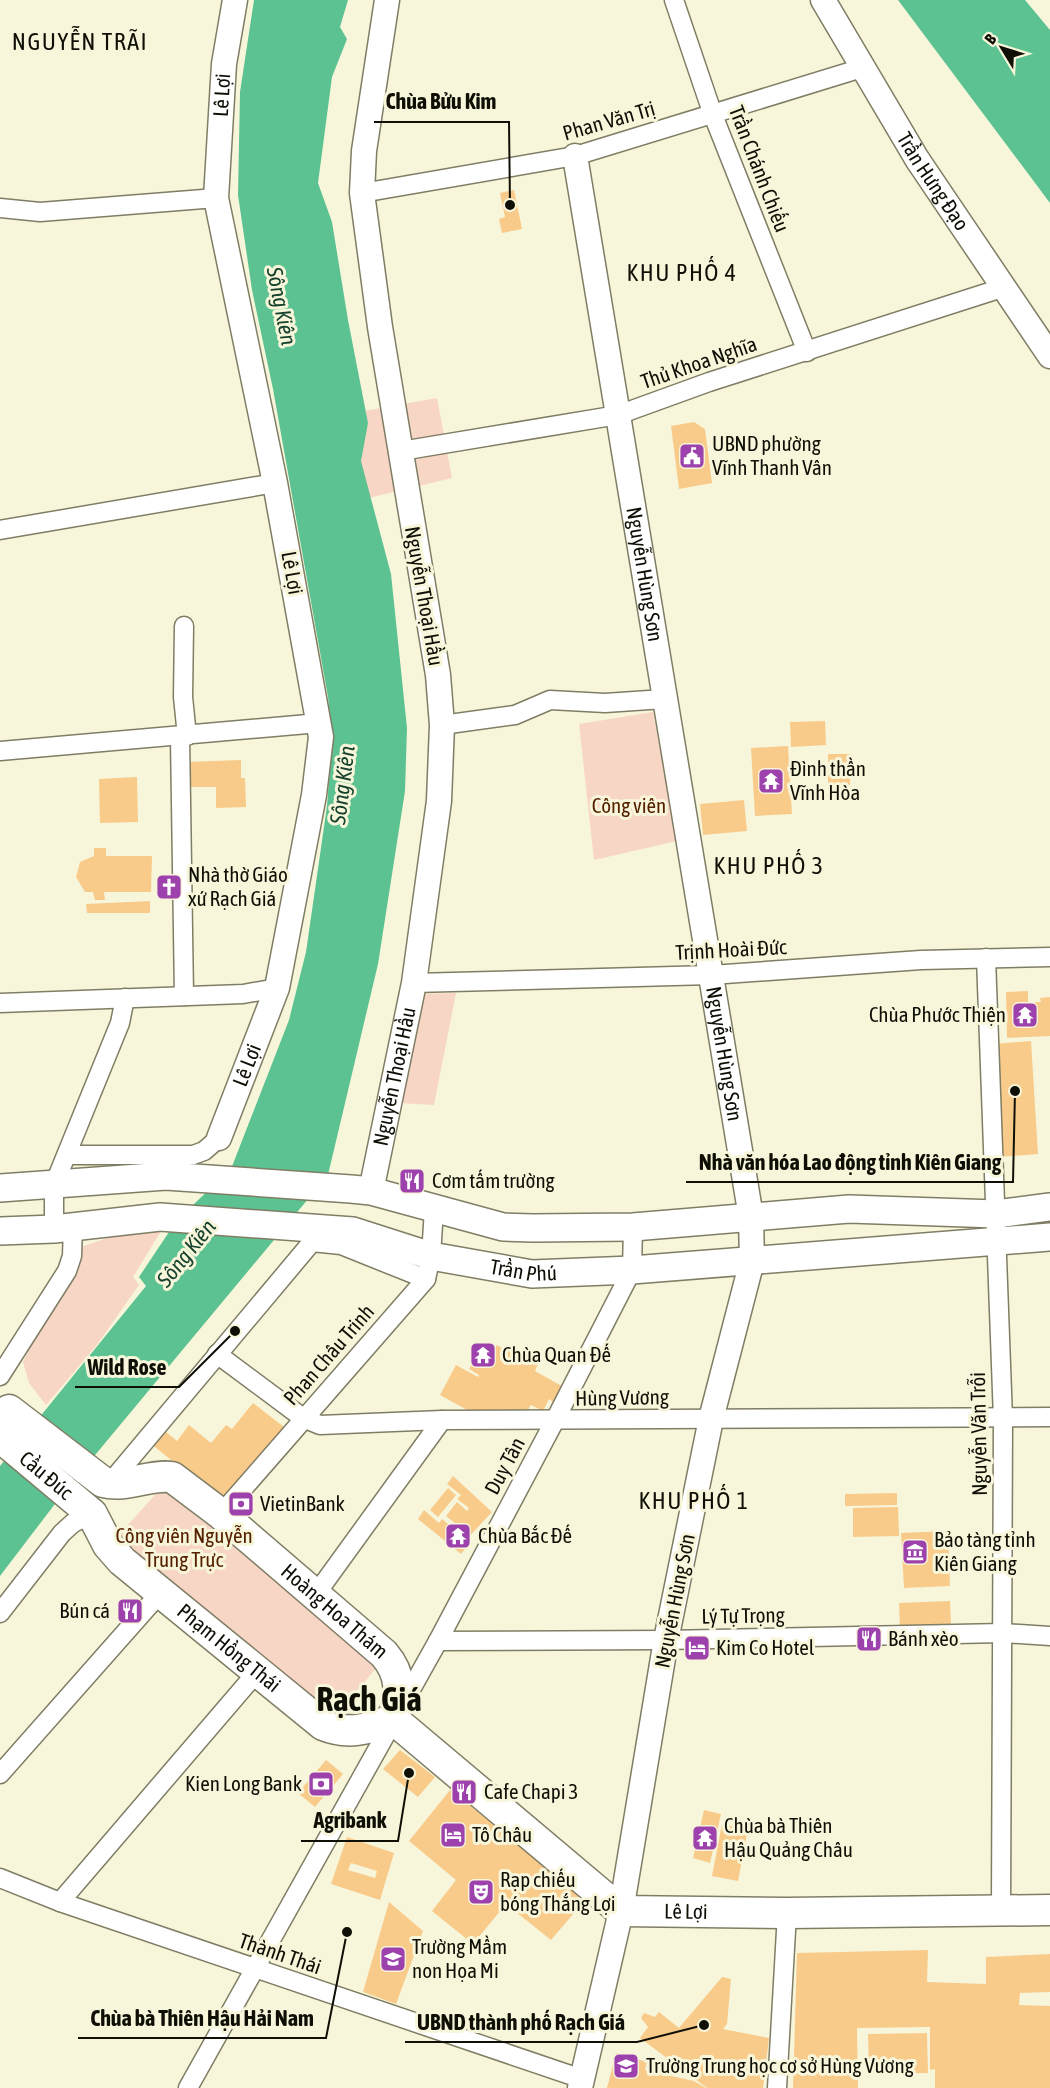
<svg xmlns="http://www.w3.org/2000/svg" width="1050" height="2088" viewBox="0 0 1050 2088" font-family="'Asap Condensed',sans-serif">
<rect width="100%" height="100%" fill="#f8f6da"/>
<g fill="#f8d6c6">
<path d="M437,398L452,478L352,502L342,415Z"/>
<path d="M653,712L677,841L594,860L579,724Z"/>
<path d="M456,993L434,1105L399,1103L418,994Z"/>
<path d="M145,1225L163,1228L133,1277L139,1285L96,1346L46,1405L29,1383L23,1362L81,1247Z"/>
<path d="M164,1485L381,1662L338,1714H321L117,1537Z"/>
</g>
<g fill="#5cc292">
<path d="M254,0H348L340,27L347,39L332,77L318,183L332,222L348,320L368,423L361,461L391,574L407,728L405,791L378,964L328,1175L61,1496L0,1576V1466L146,1286L139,1277L177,1220L231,1169L289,1020L306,952L327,806L332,739L328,697L273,389L252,290L238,195L240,92Z"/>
<path d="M898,0H1025L1050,30V203Z"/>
</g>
<g fill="#f8cb8b" fill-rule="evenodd">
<path d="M514,190L522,229L502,233L499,219L505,217L500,193Z"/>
<path d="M694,422L705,429L712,483L679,489L671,426Z"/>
<path d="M825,721L826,745L791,747L790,722Z"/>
<path d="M788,746L792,814L755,816L751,748Z"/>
<path d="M828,754H851L850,785L828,784Z"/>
<path d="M241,760V778H245L246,807L216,808V787H188L187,762Z"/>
<path d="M137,777L138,822L100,823L99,779Z"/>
<path d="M744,800L747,831L703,835L700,804Z"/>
<path d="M94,848H106V856H152L151,892H104L105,900H95L93,892H85L76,877L80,862L94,856Z"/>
<path d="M150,901V913H87L86,904Z"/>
<path d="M1028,991V1012L1035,1011V1002H1041L1040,998L1050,997V1036L1007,1038L1006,992Z"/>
<path d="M1031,1041L1038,1154L998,1157L994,1044Z"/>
<path d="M485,1342L495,1349L496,1345L538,1364L535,1371L567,1389L558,1405L549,1399L543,1411L531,1405L528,1410L469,1411L440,1395L456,1365L478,1377L479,1375L469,1369Z"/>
<path d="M253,1403L284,1427L223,1502L150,1443L161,1428L177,1441L189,1425L211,1443L226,1425L232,1429Z"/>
<path d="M453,1476L492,1512L465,1541L452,1530L450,1532L467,1546L461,1554L418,1519L424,1510L439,1523L442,1519L453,1528L456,1524L446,1516L457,1502L467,1511L469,1508L457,1499L461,1495L447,1484Z"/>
<path d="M448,1488L456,1495L438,1517L430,1510Z"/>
<path d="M897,1493V1505L845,1506V1494Z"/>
<path d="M898,1507L899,1536L853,1537V1508Z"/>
<path d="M948,1531L950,1586L904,1588L901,1533Z"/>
<path d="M950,1601L951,1625L900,1627L899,1603Z"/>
<path d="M400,1750L435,1777L418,1797L383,1769Z"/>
<path d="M326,1760L343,1774L315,1807L298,1793Z"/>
<path d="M450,1790L577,1890L580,1906L551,1940L506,1904L473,1944L432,1911L456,1880L409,1841Z"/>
<path d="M704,1810L721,1814L710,1863L693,1858Z"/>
<path d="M722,1824L748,1829L738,1881L712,1876Z"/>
<path d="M347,1837L394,1853L380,1900L331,1884ZM351,1863L377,1871L375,1878L348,1870Z"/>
<path d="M389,1902L423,1931L396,2004L363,1992Z"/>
<path d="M928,1950L927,1982L986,1984V1957L1050,1954V1992L1020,1993L1019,2005L1050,2006V2088H935V2069L930,2070V2027L857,2028L858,2088H793L797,1953Z"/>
<path d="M722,1977L731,1979L727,2024L723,2029L769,2038L763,2088H707L640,2038L648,2027L641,2018L644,2013L655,2017L659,2012L679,2028Z"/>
<path d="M927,2033L928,2073L869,2074L868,2034Z"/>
<path d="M616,2053L647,2062L645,2070L694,2081L706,2088H607Z"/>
</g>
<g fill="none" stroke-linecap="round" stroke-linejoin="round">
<defs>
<g id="minor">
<path d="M674,0L713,115L807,352"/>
<path d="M362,193L575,156L862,68"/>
<path d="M0,208L40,212L216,198"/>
<path d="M401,451L618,415L709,382L1005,287"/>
<path d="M0,530L275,483"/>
<path d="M184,626L183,697L187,736"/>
<path d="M442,725L515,715L550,700L605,703L664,699"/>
<path d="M180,737L184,996"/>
<path d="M0,751L319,723"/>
<path d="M986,958L1003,1419L1001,1910"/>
<path d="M414,983L711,975L921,960L1050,957"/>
<path d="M0,1003L243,994L277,988"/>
<path d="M67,1155H193L204,1151L219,1138"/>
<path d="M54,1229V1185L120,1023L125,998"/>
<path d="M217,1354L303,1418L320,1425L442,1420L1050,1417"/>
<path d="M0,1376L67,1271L72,1256L73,1226"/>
<path d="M109,1484L312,1242L341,1245L426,1279"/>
<path d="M221,1514L426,1279L431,1256L434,1209"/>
<path d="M316,1594L442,1420"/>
<path d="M0,1613L62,1533L73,1523L92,1514"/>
<path d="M438,1641L666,1640L1003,1633L1050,1636"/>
<path d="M0,1774L161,1592"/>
<path d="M0,1878L60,1902L582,2079"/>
<path d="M60,1902L257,1672"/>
<path d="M188,2088L438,1641L554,1422L632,1270L633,1227"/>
<path d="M777,2088L787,1913"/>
</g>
<g id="tertiary">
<path id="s1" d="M823,0L917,159L1050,356"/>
<path id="s2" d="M575,156L751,1217L752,1261L711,1419L666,1640L621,1911L580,2088"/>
<path id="s3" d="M219,1138L277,988L314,795L321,737L275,483L216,198L224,64L235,0"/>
<path id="s4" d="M371,1191L414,983L439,801L442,725L438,675L380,327L362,193L364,151L387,0"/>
</g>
<g id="secondary">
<path d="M0,1188L166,1176L351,1189L371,1191L503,1227L533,1228L633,1227L849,1209L996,1214L1050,1207"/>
<path id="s5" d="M0,1231L54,1229L160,1217L353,1231L431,1256L532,1274L632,1270L1050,1237"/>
</g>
<g id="primary">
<path id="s6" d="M9,1410L103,1482C127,1488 149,1474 172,1477L221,1514L384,1654C402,1675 401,1694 393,1719"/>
<path id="s7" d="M0,1437L92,1514L108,1545L122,1561L323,1725C347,1735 368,1730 393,1719"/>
<path id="s8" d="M393,1719L621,1911L787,1913L1050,1910"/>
</g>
</defs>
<use href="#minor" stroke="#7f7d64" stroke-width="21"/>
<use href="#tertiary" stroke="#7f7d64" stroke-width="27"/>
<use href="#secondary" stroke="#7f7d64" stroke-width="30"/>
<use href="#primary" stroke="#7f7d64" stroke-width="33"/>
<use href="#minor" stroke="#fff" stroke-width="18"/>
<use href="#tertiary" stroke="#fff" stroke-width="24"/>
<use href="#secondary" stroke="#fff" stroke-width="27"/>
<use href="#primary" stroke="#fff" stroke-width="30"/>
</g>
<defs>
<symbol id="civic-square" viewBox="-11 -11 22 22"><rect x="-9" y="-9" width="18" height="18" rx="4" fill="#9d41ac" stroke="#f8f6da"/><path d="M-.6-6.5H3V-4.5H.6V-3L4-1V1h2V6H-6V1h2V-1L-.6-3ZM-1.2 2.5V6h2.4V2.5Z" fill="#fff"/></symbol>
<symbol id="temple-square" viewBox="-11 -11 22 22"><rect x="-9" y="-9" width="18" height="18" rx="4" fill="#9d41ac" stroke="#f8f6da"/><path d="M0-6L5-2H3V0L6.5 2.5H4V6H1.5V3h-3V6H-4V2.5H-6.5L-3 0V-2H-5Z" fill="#fff"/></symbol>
<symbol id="church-square" viewBox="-11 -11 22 22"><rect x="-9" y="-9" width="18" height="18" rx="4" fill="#9d41ac" stroke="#f8f6da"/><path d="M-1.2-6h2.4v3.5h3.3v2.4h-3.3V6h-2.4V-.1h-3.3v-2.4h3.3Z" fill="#fff"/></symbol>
<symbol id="restaurant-square" viewBox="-11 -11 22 22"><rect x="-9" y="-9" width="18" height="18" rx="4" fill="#9d41ac" stroke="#f8f6da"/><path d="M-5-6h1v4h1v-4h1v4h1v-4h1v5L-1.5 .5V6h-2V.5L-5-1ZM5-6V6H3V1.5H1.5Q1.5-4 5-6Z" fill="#fff"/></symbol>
<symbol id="bank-square" viewBox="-11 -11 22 22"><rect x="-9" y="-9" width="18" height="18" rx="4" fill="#9d41ac" stroke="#f8f6da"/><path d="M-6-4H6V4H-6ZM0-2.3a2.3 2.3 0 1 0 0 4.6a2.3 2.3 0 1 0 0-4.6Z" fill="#fff"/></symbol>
<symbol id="museum-square" viewBox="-11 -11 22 22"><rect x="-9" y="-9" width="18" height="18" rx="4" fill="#9d41ac" stroke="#f8f6da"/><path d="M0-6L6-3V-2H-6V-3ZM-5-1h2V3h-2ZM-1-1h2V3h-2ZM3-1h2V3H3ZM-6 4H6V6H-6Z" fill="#fff"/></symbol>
<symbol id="hotel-square" viewBox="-11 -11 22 22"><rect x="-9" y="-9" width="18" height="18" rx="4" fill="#9d41ac" stroke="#f8f6da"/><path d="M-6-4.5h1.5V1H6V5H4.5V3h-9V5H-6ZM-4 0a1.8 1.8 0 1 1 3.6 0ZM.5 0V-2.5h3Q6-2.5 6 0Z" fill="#fff"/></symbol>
<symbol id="theatre-square" viewBox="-11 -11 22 22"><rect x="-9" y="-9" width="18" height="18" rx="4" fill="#9d41ac" stroke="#f8f6da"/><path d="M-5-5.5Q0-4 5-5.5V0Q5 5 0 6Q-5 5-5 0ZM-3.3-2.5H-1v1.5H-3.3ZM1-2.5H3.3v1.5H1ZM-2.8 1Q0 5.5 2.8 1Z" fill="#fff"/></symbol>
<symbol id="school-square" viewBox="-11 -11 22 22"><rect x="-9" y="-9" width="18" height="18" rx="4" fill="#9d41ac" stroke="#f8f6da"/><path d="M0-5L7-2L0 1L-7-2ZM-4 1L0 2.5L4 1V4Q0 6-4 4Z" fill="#fff"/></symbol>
</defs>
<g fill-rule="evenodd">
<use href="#civic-square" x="677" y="441" width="30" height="30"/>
<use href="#temple-square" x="756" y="766" width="30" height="30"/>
<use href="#church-square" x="154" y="872" width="30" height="30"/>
<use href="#temple-square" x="1010" y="1000" width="30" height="30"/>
<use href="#restaurant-square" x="397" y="1166" width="30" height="30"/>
<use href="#temple-square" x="468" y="1340" width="30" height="30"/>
<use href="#bank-square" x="226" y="1489" width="30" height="30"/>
<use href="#temple-square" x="443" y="1521" width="30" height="30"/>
<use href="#museum-square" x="900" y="1537" width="30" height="30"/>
<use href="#restaurant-square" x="115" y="1596" width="30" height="30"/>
<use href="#restaurant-square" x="854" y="1624" width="30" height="30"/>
<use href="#hotel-square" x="682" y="1633" width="30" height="30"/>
<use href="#bank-square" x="306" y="1769" width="30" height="30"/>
<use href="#restaurant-square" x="449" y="1777" width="30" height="30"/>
<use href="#hotel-square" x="438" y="1820" width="30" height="30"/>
<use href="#temple-square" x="690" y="1823" width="30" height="30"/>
<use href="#theatre-square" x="466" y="1877" width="30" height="30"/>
<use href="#school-square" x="378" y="1944" width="30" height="30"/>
<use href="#school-square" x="611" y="2051" width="30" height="30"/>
</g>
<g text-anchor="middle" stroke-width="6" stroke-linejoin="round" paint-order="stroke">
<g font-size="21" fill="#0f0f06" stroke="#f8f6da">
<text dy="7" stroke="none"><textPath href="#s3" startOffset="1068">Lê Lợi</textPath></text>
<text transform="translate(609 121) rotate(-16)" y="7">Phan Văn Trị</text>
<text transform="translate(759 169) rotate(69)" y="7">Trần Chánh Chiếu</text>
<text dy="7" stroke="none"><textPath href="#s1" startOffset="212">Trần Hưng Đạo</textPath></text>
<text transform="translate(699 363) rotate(-19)" y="7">Thủ Khoa Nghĩa</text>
<text transform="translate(292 573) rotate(80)" y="7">Lê Lợi</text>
<text dy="7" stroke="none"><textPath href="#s2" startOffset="424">Nguyễn Hùng Sơn</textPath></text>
<text transform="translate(424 596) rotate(80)" y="7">Nguyễn Thoại Hầu</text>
<text transform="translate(731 950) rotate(-3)" y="7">Trịnh Hoài Đức</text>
<text dy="7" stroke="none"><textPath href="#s2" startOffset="910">Nguyễn Hùng Sơn</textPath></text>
<text dy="7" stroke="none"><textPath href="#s3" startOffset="78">Lê Lợi</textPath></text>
<text dy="7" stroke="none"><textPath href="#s4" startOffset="117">Nguyễn Thoại Hầu</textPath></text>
<text dy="7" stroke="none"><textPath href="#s5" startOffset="530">Trần Phú</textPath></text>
<text transform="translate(329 1355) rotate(-49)" y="7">Phan Châu Trinh</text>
<text transform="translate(622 1398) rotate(-1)" y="7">Hùng Vương</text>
<text transform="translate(979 1434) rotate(-91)" y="7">Nguyễn Văn Trỗi</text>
<text transform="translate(505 1466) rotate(-62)" y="7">Duy Tân</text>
<text dy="7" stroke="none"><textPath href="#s7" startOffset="60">Cầu Đúc</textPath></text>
<text transform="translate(675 1601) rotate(-79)" y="7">Nguyễn Hùng Sơn</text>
<text dy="7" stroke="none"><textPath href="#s6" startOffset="399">Hoàng Hoa Thám</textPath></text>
<text transform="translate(743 1616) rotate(-1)" y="7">Lý Tự Trọng</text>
<text dy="7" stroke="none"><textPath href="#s7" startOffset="314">Phạm Hồng Thái</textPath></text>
<text dy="7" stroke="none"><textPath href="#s8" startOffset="363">Lê Lợi</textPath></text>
<text transform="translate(280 1954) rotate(19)" y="7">Thành Thái</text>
</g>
<g font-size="21" fill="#0f0f06" stroke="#f8f6da" text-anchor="start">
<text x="712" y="451">UBND phường<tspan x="712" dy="24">Vĩnh Thanh Vân</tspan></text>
<text x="790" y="776">Đình thần<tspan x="790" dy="24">Vĩnh Hòa</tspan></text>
<text x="188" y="882">Nhà thờ Giáo<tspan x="188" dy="24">xứ Rạch Giá</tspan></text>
<text x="1006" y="1022" text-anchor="end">Chùa Phước Thiện</text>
<text x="432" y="1188">Cơm tấm trường</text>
<text x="502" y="1362">Chùa Quan Đế</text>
<text x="260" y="1511">VietinBank</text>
<text x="478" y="1543">Chùa Bắc Đế</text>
<text x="934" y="1547">Bảo tàng tỉnh<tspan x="934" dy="24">Kiên Giang</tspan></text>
<text x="110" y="1618" text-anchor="end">Bún cá</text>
<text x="888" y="1646">Bánh xèo</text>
<text x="716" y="1655">Kim Co Hotel</text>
<text x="302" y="1791" text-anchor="end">Kien Long Bank</text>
<text x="484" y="1799">Cafe Chapi 3</text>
<text x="724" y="1833">Chùa bà Thiên<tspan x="724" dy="24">Hậu Quảng Châu</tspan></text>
<text x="472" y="1842">Tô Châu</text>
<text x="500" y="1887">Rạp chiếu<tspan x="500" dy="24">bóng Thắng Lợi</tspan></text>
<text x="412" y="1954">Trường Mầm<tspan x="412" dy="24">non Họa Mi</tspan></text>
<text x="646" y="2073">Trường Trung học cơ sở Hùng Vương</text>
</g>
<g font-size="21" fill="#552000" stroke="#f8f6da">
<text x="629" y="813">Công viên</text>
<text x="184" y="1543">Công viên Nguyễn<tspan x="184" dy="24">Trung Trực</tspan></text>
</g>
<g font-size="22" font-style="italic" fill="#16422e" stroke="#f8f6da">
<text transform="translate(282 306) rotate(79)" y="8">Sông Kiên</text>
<text transform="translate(342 785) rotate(-83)" y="8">Sông Kiên</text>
<text transform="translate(186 1253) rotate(-51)" y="8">Sông Kiên</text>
</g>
<g font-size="24" letter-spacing="1.5" fill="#0f0f06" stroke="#f8f6da">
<text x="80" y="50">NGUYỄN TRÃI</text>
<text x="682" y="281">KHU PHỐ 4</text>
<text x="769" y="874">KHU PHỐ 3</text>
<text x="694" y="1509">KHU PHỐ 1</text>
</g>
<g font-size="33" font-weight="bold" fill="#0f0f06" stroke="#f8f6da">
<text x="369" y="1711">Rạch Giá</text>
</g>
</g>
<path fill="none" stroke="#0f0f06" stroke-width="2" d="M510 205L509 122H374M1015 1091L1013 1182H686M235 1331L179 1387H75M409 1773L398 1841H301M347 1932L326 2038H78M704 2025L637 2042H405"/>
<g fill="#0f0f06" stroke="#f8f6da" stroke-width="2">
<circle cx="510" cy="205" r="6"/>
<circle cx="1015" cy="1091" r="6"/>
<circle cx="235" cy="1331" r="6"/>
<circle cx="409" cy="1773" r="6"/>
<circle cx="347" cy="1932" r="6"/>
<circle cx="704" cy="2025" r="6"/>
</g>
<g font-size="22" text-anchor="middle" font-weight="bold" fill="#0f0f06" stroke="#f8f6da" stroke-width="6" stroke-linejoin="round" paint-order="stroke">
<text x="441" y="109">Chùa Bửu Kim</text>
<text x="850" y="1170">Nhà văn hóa Lao động tỉnh Kiên Giang</text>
<text x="127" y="1375">Wild Rose</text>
<text x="350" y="1828">Agribank</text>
<text x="202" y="2026">Chùa bà Thiên Hậu Hải Nam</text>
<text x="521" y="2030">UBND thành phố Rạch Giá</text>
</g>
<g transform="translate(1002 48) rotate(308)" stroke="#f8f6da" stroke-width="4.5" paint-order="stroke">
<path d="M0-4.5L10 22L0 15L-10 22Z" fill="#0f0f06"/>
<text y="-9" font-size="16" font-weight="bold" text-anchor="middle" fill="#0f0f06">B</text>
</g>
</svg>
